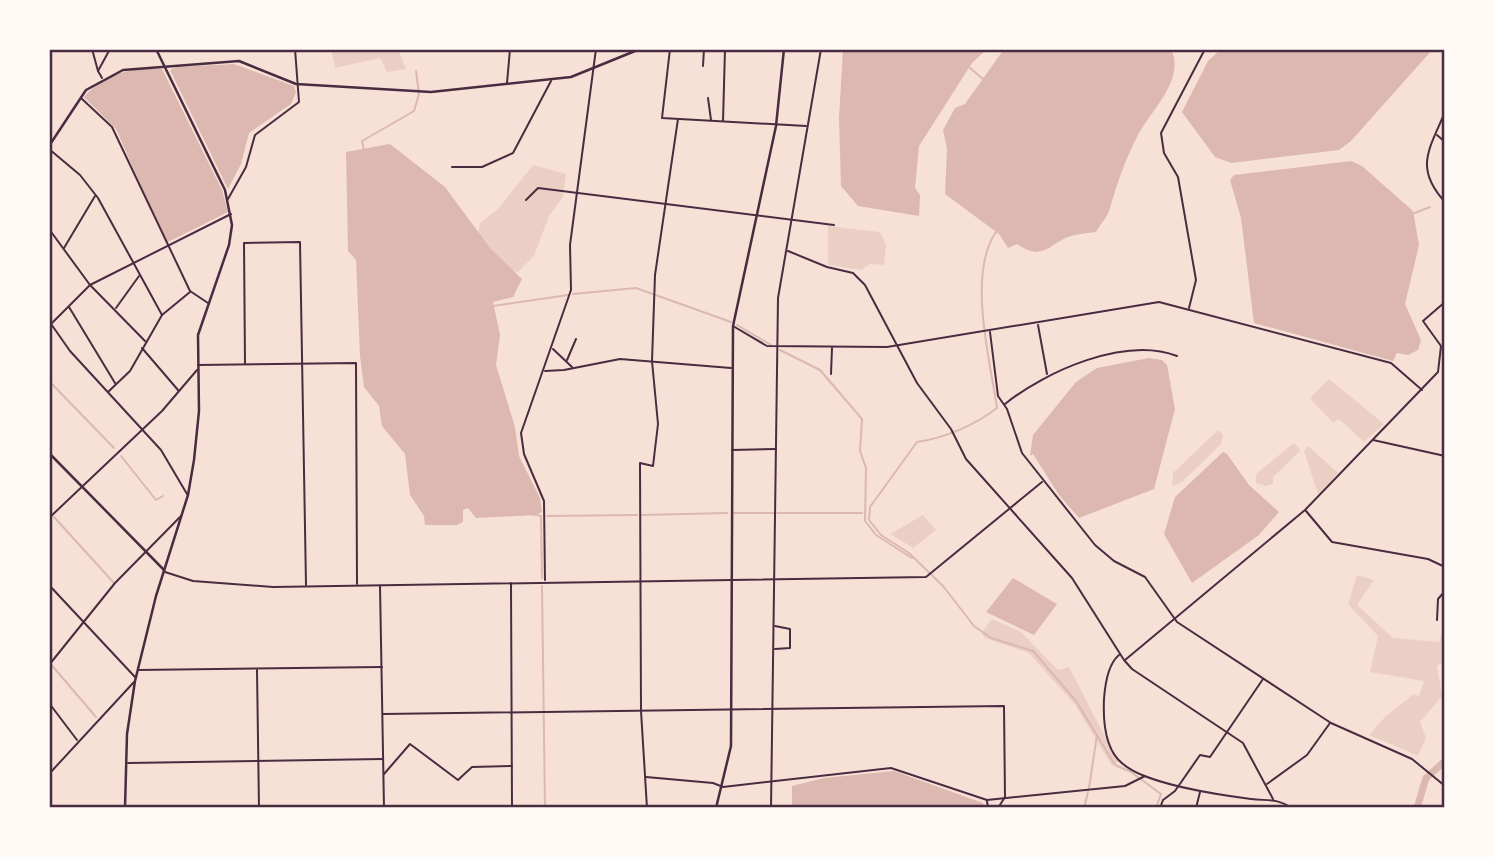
<svg xmlns="http://www.w3.org/2000/svg" width="1494" height="857" viewBox="0 0 1494 857" font-family="'DM Sans',sans-serif">
<rect width="100%" height="100%" fill="#f7e1d7"/>
<g fill="#ebcfc5">
<path d="M331,49H398L406,69L387,72L380,58L335,68Z"/>
<path d="M533,165L566,174L563,197L549,216L534,256L518,272L495,266L478,237L480,223L499,208Z"/>
<path d="M828,226L880,232L886,245L884,265L870,264L861,270L828,265Z"/>
<path d="M1329,379L1384,424L1364,442L1339,419L1333,423L1310,398Z"/>
<path d="M1218,430L1223,435L1221,444L1182,482L1172,486L1173,473Z"/>
<path d="M1294,443L1301,450L1273,477V484L1265,486L1256,483V474Z"/>
<path d="M1308,446L1338,473L1318,494L1304,451Z"/>
<path d="M923,515L936,530L913,548L890,534Z"/>
<path d="M1357,575L1374,580L1357,605L1393,638L1439,642L1445,623V661L1437,666L1442,696L1420,722L1426,738L1418,756L1369,735L1386,716L1414,694L1419,696L1424,681L1370,672L1378,636L1348,604Z"/>
<path d="M992,619L1021,632L1058,670L1069,667L1118,762L1112,766L1076,706L1029,653L985,638L981,633Z"/>
</g>
<g fill="#dcb8b0">
<path d="M843,49H987L972,63L919,146L915,188L920,195L919,216L858,206L841,186L839,118Z"/>
<path d="M1004,49H1171C1186,80 1150,111 1137,137C1125,160 1117,184 1110,208C1108,217 1100,224 1096,232C1087,233 1077,234 1068,237C1047,246 1042,261 1017,244L1008,248L999,234L945,194L947,149L943,130L955,108L965,104Z"/>
<path d="M1221,49H1433L1351,141L1339,150L1231,163L1215,157L1182,112L1208,61Z"/>
<path d="M234,64L294,86L296,92L291,104L249,133L241,164L228,189L170,70L177,67Z"/>
<path d="M162,69L222,190L228,212L166,243L116,129L84,97C102,76 134,65 162,69Z"/>
<path d="M390,144L445,187L490,248L522,279L513,297L493,302L500,335L496,365L515,427L519,456L540,498L542,512L536,515L476,518L468,508L463,510V522L457,525H425L424,516L410,495L405,454L382,426L379,406L364,387L360,356L356,260L348,251L346,152Z"/>
<path d="M1351,161L1362,166L1413,211L1419,245L1405,304L1421,340L1418,350L1408,355L1397,353L1393,361L1254,323L1241,218L1230,180L1234,175Z"/>
<path d="M1149,358L1162,360L1167,365L1175,409L1154,489L1079,518L1059,495L1033,454L1030,456L1033,435L1076,382L1097,368Z"/>
<path d="M1223,452L1227,454L1249,485L1279,512L1259,535L1192,583L1164,534L1175,497Z"/>
<path d="M1013,578L1057,604L1034,635L986,612Z"/>
<path d="M894,771L983,803L985,808H792V786L824,778Z"/>
</g>
<g fill="none" stroke-linecap="round" stroke-linejoin="round">
<g stroke="#dcb8b0" stroke-width="2">
<path d="M969,67L984,80"/>
<path d="M364,150L362,141L414,111L419,94L416,71"/>
<path d="M1412,214L1430,207"/>
<path d="M996,232C967,274 990,360 997,408C975,425 945,438 917,442L870,507L869,520L881,535L909,553L943,586L974,626L991,638L1033,651L1076,701L1115,765L1131,772L1161,794L1156,808"/>
<path d="M573,294L636,288L731,322"/>
<path d="M493,306L568,295"/>
<path d="M737,325L771,345"/>
<path d="M780,350L820,370L862,419L860,451L866,468L865,521L876,535L912,558"/>
<path d="M49,381L114,448"/>
<path d="M121,456L156,500L163,496"/>
<path d="M49,512L51,513"/>
<path d="M734,513H774"/>
<path d="M777,513H862"/>
<path d="M531,514L541,516L542,578"/>
<path d="M642,515L727,513"/>
<path d="M547,516L637,515"/>
<path d="M54,517L114,583"/>
<path d="M542,586L545,808"/>
<path d="M49,662L96,717"/>
<path d="M1089,788L1097,735"/>
<path d="M1084,808L1088,792"/>
</g>
<path stroke="#dcb8b0" stroke-width="7" d="M1417,808L1426,778L1445,761"/>
<g stroke="#4a2c40" stroke-width="2">
<path d="M92,49L98,71"/>
<path d="M670,49L662,118L806,126"/>
<path d="M703,66L704,49"/>
<path d="M102,78L98,71L110,49"/>
<path d="M507,83L510,49"/>
<path d="M81,98L112,127L190,291L208,303"/>
<path d="M708,98L711,120"/>
<path d="M1445,112C1429,150 1414,168 1445,202"/>
<path d="M723,121L725,49"/>
<path d="M1437,135L1445,142"/>
<path d="M49,149L80,175L98,198L162,315"/>
<path d="M452,167H482L513,153L551,81"/>
<path d="M228,199L246,167L255,135L299,102L295,49"/>
<path d="M526,200L538,188L834,225"/>
<path d="M49,229L90,285L145,341"/>
<path d="M64,248L95,196"/>
<path d="M788,251L827,267L853,273L865,285L917,383L951,429L966,459L1072,578L1124,660L1132,669L1243,743L1273,799"/>
<path d="M69,307L115,383"/>
<path d="M116,308L139,276"/>
<path d="M1189,308L1196,280L1178,177L1164,153L1161,133L1205,49"/>
<path d="M49,321L70,351L161,450L187,494"/>
<path d="M1038,325L1047,374"/>
<path d="M49,326L90,285L231,214"/>
<path d="M733,326L767,346L887,347L1159,302L1391,363L1422,390"/>
<path d="M990,332L998,396L1007,409L1022,453L1095,545L1114,561L1145,577L1177,622L1331,723L1412,759L1445,786"/>
<path d="M142,348L178,390"/>
<path d="M553,349L572,367"/>
<path d="M567,360L576,339"/>
<path d="M245,364L244,243L300,242L306,585"/>
<path d="M198,365L356,363L357,584"/>
<path d="M545,371L564,370L620,359L731,368"/>
<path d="M831,374L832,348"/>
<path d="M108,392L130,371L162,315L190,292"/>
<path d="M1005,404C1046,371 1125,336 1177,356"/>
<path d="M1373,440L1445,456"/>
<path d="M732,450L776,449"/>
<path d="M1306,511L1332,542L1428,559L1445,567"/>
<path d="M49,518L162,411L197,370"/>
<path d="M165,572L193,581L273,587L926,577L1042,482"/>
<path d="M545,580L544,501L524,454L521,433L571,290L570,245L596,49"/>
<path d="M511,583L512,808"/>
<path d="M49,585L135,677"/>
<path d="M380,586L384,808"/>
<path d="M1437,620L1438,599L1445,591"/>
<path d="M775,649L790,648V629L775,626"/>
<path d="M1119,655C1108,664 1105,685 1104,699C1103,720 1105,750 1123,764C1146,784 1220,795 1251,799C1268,801 1277,798 1292,808"/>
<path d="M1125,660L1305,510L1438,372L1441,346L1423,321L1445,302"/>
<path d="M49,665L115,583L181,516"/>
<path d="M138,670L382,667"/>
<path d="M257,670L259,808"/>
<path d="M49,703L77,740"/>
<path d="M383,714L1004,706L1005,797L998,808"/>
<path d="M128,763L383,759"/>
<path d="M49,774L134,682"/>
<path d="M384,774L410,744L458,780L472,767L512,766"/>
<path d="M646,777L713,783L723,787L891,768L987,800L1125,786L1145,776"/>
<path d="M1267,784L1307,755L1330,723"/>
<path d="M987,801L988,808"/>
<path d="M647,808L641,711L640,463L653,466L658,424L652,361L655,275L678,119"/>
<path d="M771,808L778,298L821,49"/>
<path d="M1160,808L1163,800L1175,791L1200,755L1210,757L1263,679"/>
<path d="M1196,808L1200,792"/>
</g>
<path stroke="#4a2c40" stroke-width="2.5" d="M49,453L164,570"/>
<g stroke="#4a2c40" stroke-width="2.5">
<path d="M49,146L86,90L123,70L239,61L296,84L431,92L571,77L640,49"/>
<path d="M125,808L127,734L135,681L156,596L188,495L194,460L199,411L198,335L229,245L232,225L225,190L156,49"/>
</g>
<path stroke="#4a2c40" stroke-width="2.5" d="M716,808L731,746L733,326L776,126L784,49"/>
</g>
<rect width="1494" height="857" fill="none" stroke="#fffaf5" stroke-width="102"/>
<rect x="51" y="51" width="1392" height="755" fill="none" stroke="#4a2c40" stroke-width="2.5"/>
</svg>
